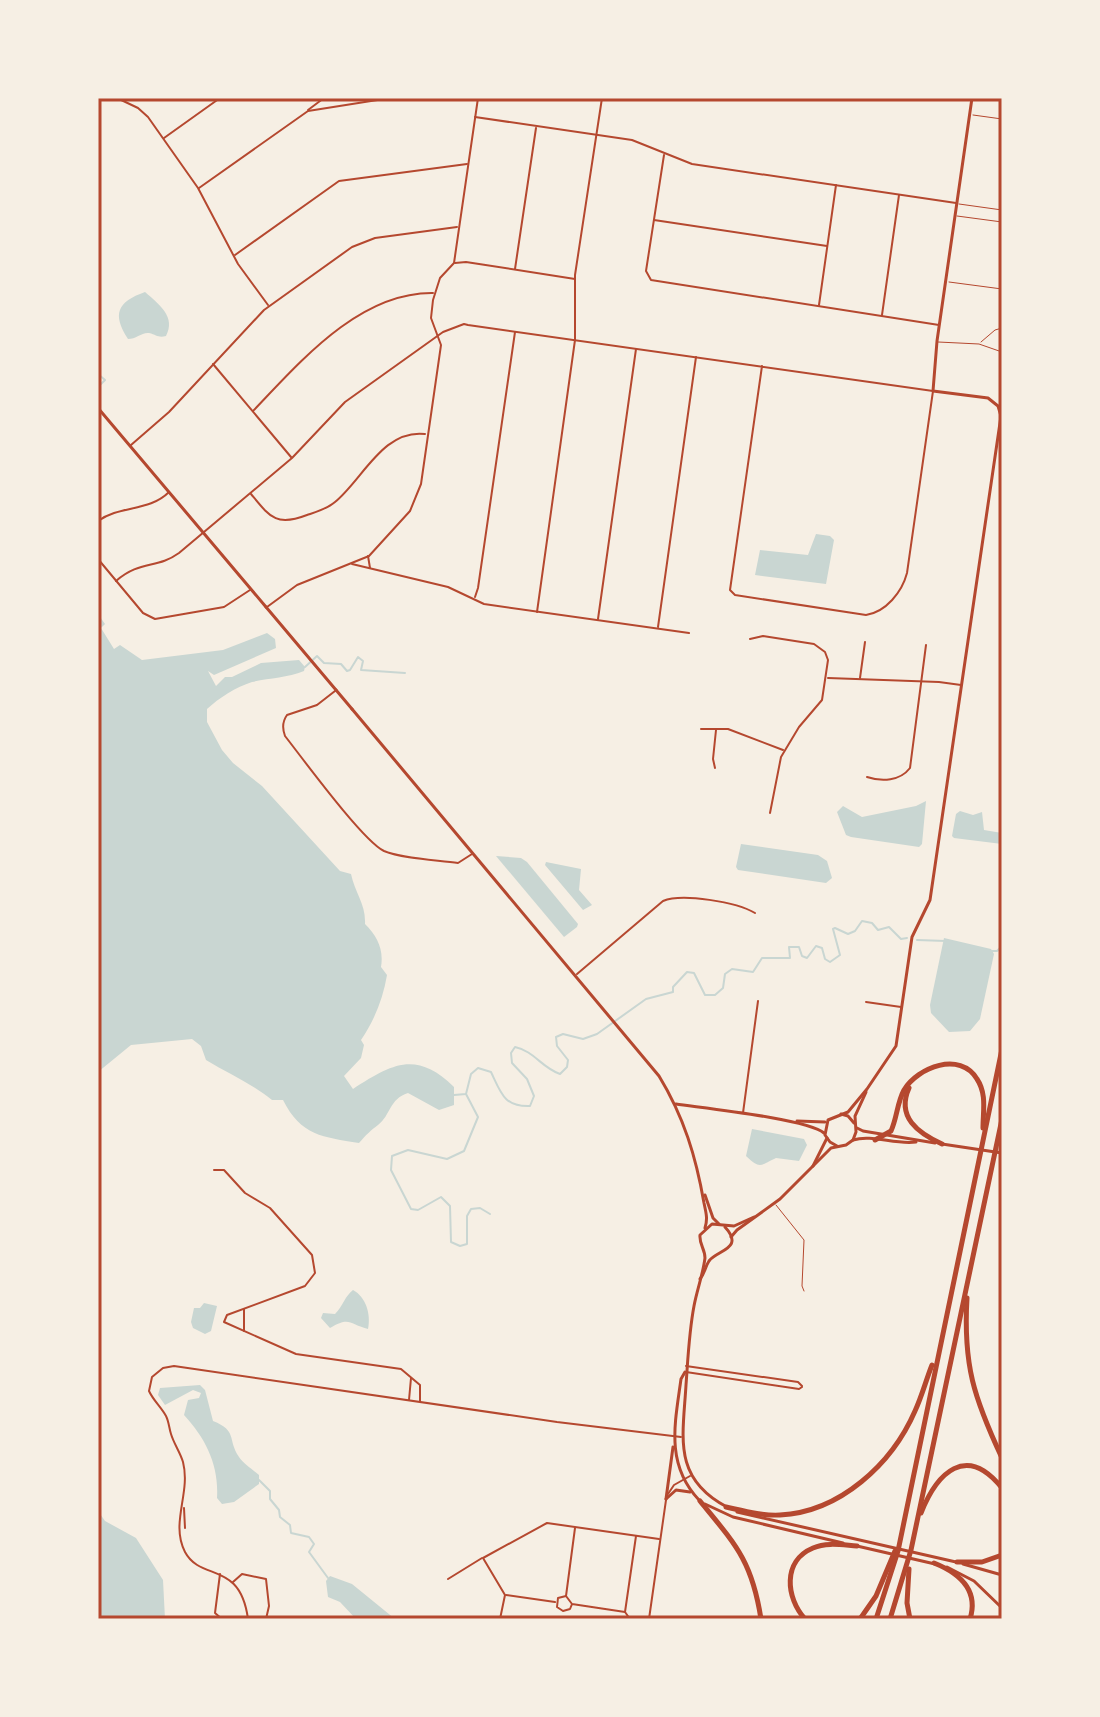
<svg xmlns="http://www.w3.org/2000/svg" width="1100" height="1717" viewBox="0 0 1100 1717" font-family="'Roboto Condensed',sans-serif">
<rect width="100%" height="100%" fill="#f6efe4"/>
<g fill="#c9d6d2">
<path d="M145,292C160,305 176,317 166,336C158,338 157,335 149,333C142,332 136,339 128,339C112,314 117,302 145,292Z"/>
<path d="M816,534L830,536L834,540L826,584L755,575L760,550L808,555Z"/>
<path d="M98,614L105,624L101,628L114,649L120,645L142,660L223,650L267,633L275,639L276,648L214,675L208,671L216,686L225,677H232L261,663L299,660L305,667L304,671C287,678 269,678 252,682C236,687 219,698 207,709V722L222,750L233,763L262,786L340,871L351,874C355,893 366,904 365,924C377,936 384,949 381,967L387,975C383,999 374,1021 361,1040L364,1045L361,1058L344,1076L353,1089C392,1064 416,1050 454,1087V1105L439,1110L408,1093C389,1099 391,1115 378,1125C371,1130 366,1135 359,1143C323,1137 301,1136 283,1100H272C251,1083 229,1074 206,1060L201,1046L192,1039L131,1045L98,1072Z"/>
<path d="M926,801L922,844L919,847L851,837L846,835L837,812L843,806L862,817L916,806Z"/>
<path d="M960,811L973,815L982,812L984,830L1002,833V844L954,838L952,836L956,814Z"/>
<path d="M741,844L818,855L827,861L832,878L826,883L738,870L736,867Z"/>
<path d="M496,856L521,858L527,862L578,924L577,927L564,937Z"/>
<path d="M546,862L581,869L579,890L592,905L583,910L545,865Z"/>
<path d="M944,938L991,949L994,954L980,1019L970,1031L949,1032L931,1013L930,1005Z"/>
<path d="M752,1129L804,1139L807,1145L799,1161L776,1158C760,1165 761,1170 746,1156Z"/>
<path d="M353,1290C366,1297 371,1314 368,1329C349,1324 350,1316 330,1328L321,1318L323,1313L335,1314C343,1306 345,1296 353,1290Z"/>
<path d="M204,1303L217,1306L211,1331L205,1334L193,1328L191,1322L194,1308H200Z"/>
<path d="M200,1385L205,1390L213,1421C238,1431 227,1439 239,1457C243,1463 253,1470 259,1475V1484L234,1502L222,1504L217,1498C219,1465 206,1439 184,1415L188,1400L199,1398L201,1393L193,1390L165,1405L158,1395L160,1388Z"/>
<path d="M98,1511L105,1521L136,1538L163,1580L165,1619H98Z"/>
<path d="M330,1576L352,1584L395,1619H356L340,1602L328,1597L326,1581Z"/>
</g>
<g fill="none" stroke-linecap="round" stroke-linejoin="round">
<g stroke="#c9d6d2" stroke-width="2">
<path d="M98,374L105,380L101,384L98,383"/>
<path d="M305,667L317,656L324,663L341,664L347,671L350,670L358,657L363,661L361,670L405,673"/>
<path d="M917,940L946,941"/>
<path d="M991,951H997L1001,947L1002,921"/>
<path d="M466,1094L478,1117L464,1151L447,1159L408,1150L392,1156L391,1170L411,1209L418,1210L441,1197L450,1206L451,1242L460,1246L467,1244V1216L471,1209L480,1208L490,1214"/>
<path d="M454,1095L466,1094L471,1074L478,1068L491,1072C501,1093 504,1107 530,1106L534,1096L527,1079L512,1063L511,1053L515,1047C534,1051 542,1068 560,1074L567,1067L568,1060L557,1046L556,1037L563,1034L583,1039L597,1034L646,999L673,992V987L687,972L694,973L705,995H715L723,988L725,974L732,969L753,972L762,958H790L789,947H799L802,956L807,958L816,946L822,948L825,959L830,962L840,955L833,929L835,928L848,934L855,931L862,921L872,923L878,930L889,927L901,939L907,938"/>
<path d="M259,1480L270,1491V1499L279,1510L280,1517L290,1525L291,1533L309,1537L314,1544L309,1552L328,1578"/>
</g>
<g stroke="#b5482f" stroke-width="1">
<path d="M973,115L1002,119"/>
<path d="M959,204L1002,210"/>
<path d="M957,216L1002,222"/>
<path d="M949,282L1002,289"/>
<path d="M938,342L979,344L1002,352"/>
<path d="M981,342L995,330L1002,328"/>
<path d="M776,1205L804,1240L802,1286L804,1291"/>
</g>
<g stroke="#b5482f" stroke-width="2">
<path d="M117,98L138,108L148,117L198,188L238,264L268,305"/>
<path d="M308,110L324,98"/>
<path d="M475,117L632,140L692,164L956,203"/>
<path d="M164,138L220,98"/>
<path d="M664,155L646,271L651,280L939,325"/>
<path d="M199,188L308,111L390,98"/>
<path d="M654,220L827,246"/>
<path d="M235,255L339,181L467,164"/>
<path d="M455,263L466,262L575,279"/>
<path d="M515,269L536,128"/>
<path d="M819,305L836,185"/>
<path d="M882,315L899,195"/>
<path d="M213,364L291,457"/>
<path d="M253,411C300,362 359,292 433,293"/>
<path d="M131,445L169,412L264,310L352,247L375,238L457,227"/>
<path d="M251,494C270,517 276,527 307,515C316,512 327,509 335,502C363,479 383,429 425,434"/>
<path d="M98,521C120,505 149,512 169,492"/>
<path d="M368,556L370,568"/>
<path d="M98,559L143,613L155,619L224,607L250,590"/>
<path d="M352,564L448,587L484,604L689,633"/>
<path d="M116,581C140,560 157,569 179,553L292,458L345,402L443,332L464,324L468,325C623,347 778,369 933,391L907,573C902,592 886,612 866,615L735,595L730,590L762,366"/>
<path d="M475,597L478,588L515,332"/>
<path d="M267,607L297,585L369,556L410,511L421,484L441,345L431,318L433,300L440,278L454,263L478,98"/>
<path d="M537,612L575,340V275L602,98"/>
<path d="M598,619L636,349"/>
<path d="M658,627L696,357"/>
<path d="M750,639L763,636L814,644L825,652L828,660L822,700L799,727L781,757L770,813"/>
<path d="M828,678L939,682L961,685"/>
<path d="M860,678L865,642"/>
<path d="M335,691L317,705L287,715C282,722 282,728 285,736C303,759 363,841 384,851C403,859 437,860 458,863L472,854"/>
<path d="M701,729H728L783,750"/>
<path d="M715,768L713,759L716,730"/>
<path d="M867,777C882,782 900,781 910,768L926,645"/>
<path d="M577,974L663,901C682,893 737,902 755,913"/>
<path d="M866,1002L901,1007"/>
<path d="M743,1113L758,1001"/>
<path d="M214,1170H224L245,1193L270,1208L312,1255L315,1273L305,1286L227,1315L224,1322L296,1354L401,1369L420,1385V1401"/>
<path d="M244,1331V1309"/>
<path d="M686,1366L798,1382L802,1386"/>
<path d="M686,1372L799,1389L802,1387"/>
<path d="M409,1400L411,1378"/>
<path d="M668,1494L674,1485L690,1476"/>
<path d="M184,1508L185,1528"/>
<path d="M220,1574L215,1613L222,1619"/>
<path d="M448,1579L482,1558"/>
<path d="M233,1582L242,1574L266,1579L269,1606L266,1619"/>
<path d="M506,1595L555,1602"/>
<path d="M566,1596L575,1528"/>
<path d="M572,1604L570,1609L563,1611L557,1607L558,1598L566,1596L572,1604L625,1612"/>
<path d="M248,1619C240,1560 201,1582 185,1552C170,1523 191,1493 183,1462C180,1452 174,1444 171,1434C169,1428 169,1422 166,1416C161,1407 153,1400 149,1391L152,1377L163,1368L174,1366L557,1422L681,1437"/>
<path d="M500,1619L505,1595L483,1558L547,1523L659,1539"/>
<path d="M630,1619L625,1612L636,1536"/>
<path d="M649,1619L666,1500"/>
</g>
<g stroke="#b5482f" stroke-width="3">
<path d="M266,607L336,690"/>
<path d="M352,709L659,1076C684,1117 696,1157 704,1203C706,1213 708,1218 705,1228"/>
<path d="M676,1104C703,1108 808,1119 824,1133"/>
<path d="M841,1114L848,1116L854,1123"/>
<path d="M797,1121L825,1122"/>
<path d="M857,1128L863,1131L935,1143"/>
<path d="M853,1140C872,1134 895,1145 916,1142"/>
<path d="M942,1144L1002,1153"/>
<path d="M837,1146L830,1142L825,1135L828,1120L848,1112L867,1089L896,1046L912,937L930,900L1001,416L998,406L988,398L933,391L937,341L972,98"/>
<path d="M813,1166L827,1138"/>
<path d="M705,1195L713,1218L719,1224"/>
<path d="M731,1237L737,1230L780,1199L831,1148L846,1145L853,1140L856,1132L855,1116L866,1092"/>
<path d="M700,1279C705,1273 705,1267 709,1261C717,1250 745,1249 725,1227"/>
<path d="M685,1372L681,1379C675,1423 665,1464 699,1500"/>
<path d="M666,1499L673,1447"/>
<path d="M666,1499L676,1490L690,1492"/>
<path d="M705,1504L733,1517L843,1543"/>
<path d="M727,1507C672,1478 683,1437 686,1385C688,1358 689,1332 694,1306C697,1290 703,1274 705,1258C705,1249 699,1244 700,1235L712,1224L734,1226L754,1217"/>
<path d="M737,1512L956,1562"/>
<path d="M963,1564L1002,1575"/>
</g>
<g stroke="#b5482f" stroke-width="3">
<path d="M98,408L266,607"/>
<path d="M336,690L352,709"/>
<path d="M857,1546L935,1564"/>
<path d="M947,1567L974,1581L1002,1608"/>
</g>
<g stroke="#b5482f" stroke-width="5">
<path d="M909,1088C896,1117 918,1133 942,1144"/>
<path d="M875,1140L891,1131C897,1118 897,1103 904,1090C918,1067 960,1051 977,1079C987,1094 983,1111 983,1128"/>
<path d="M967,1298C963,1365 974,1398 1002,1458"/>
<path d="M700,1501C736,1545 752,1561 761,1619"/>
<path d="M726,1507C744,1511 762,1516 780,1515C840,1512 892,1464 915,1411C922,1396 926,1380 932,1365"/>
<path d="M921,1513C937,1473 966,1443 1002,1488"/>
<path d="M957,1562H982L1002,1555"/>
<path d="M934,1563C959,1573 979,1590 970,1619"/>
<path d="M909,1569L907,1603L910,1619"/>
<path d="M805,1619C786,1598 782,1561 813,1548C827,1542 842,1545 857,1546"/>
<path d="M860,1619L876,1596L895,1551"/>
<path d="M876,1619L898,1551L1002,1049"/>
<path d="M890,1619L911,1550L1002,1119"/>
</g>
</g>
<rect width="1100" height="1717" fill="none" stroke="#f6efe4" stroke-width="200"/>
<rect x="100" y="100" width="900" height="1517" fill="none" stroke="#b5482f" stroke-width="3"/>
</svg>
